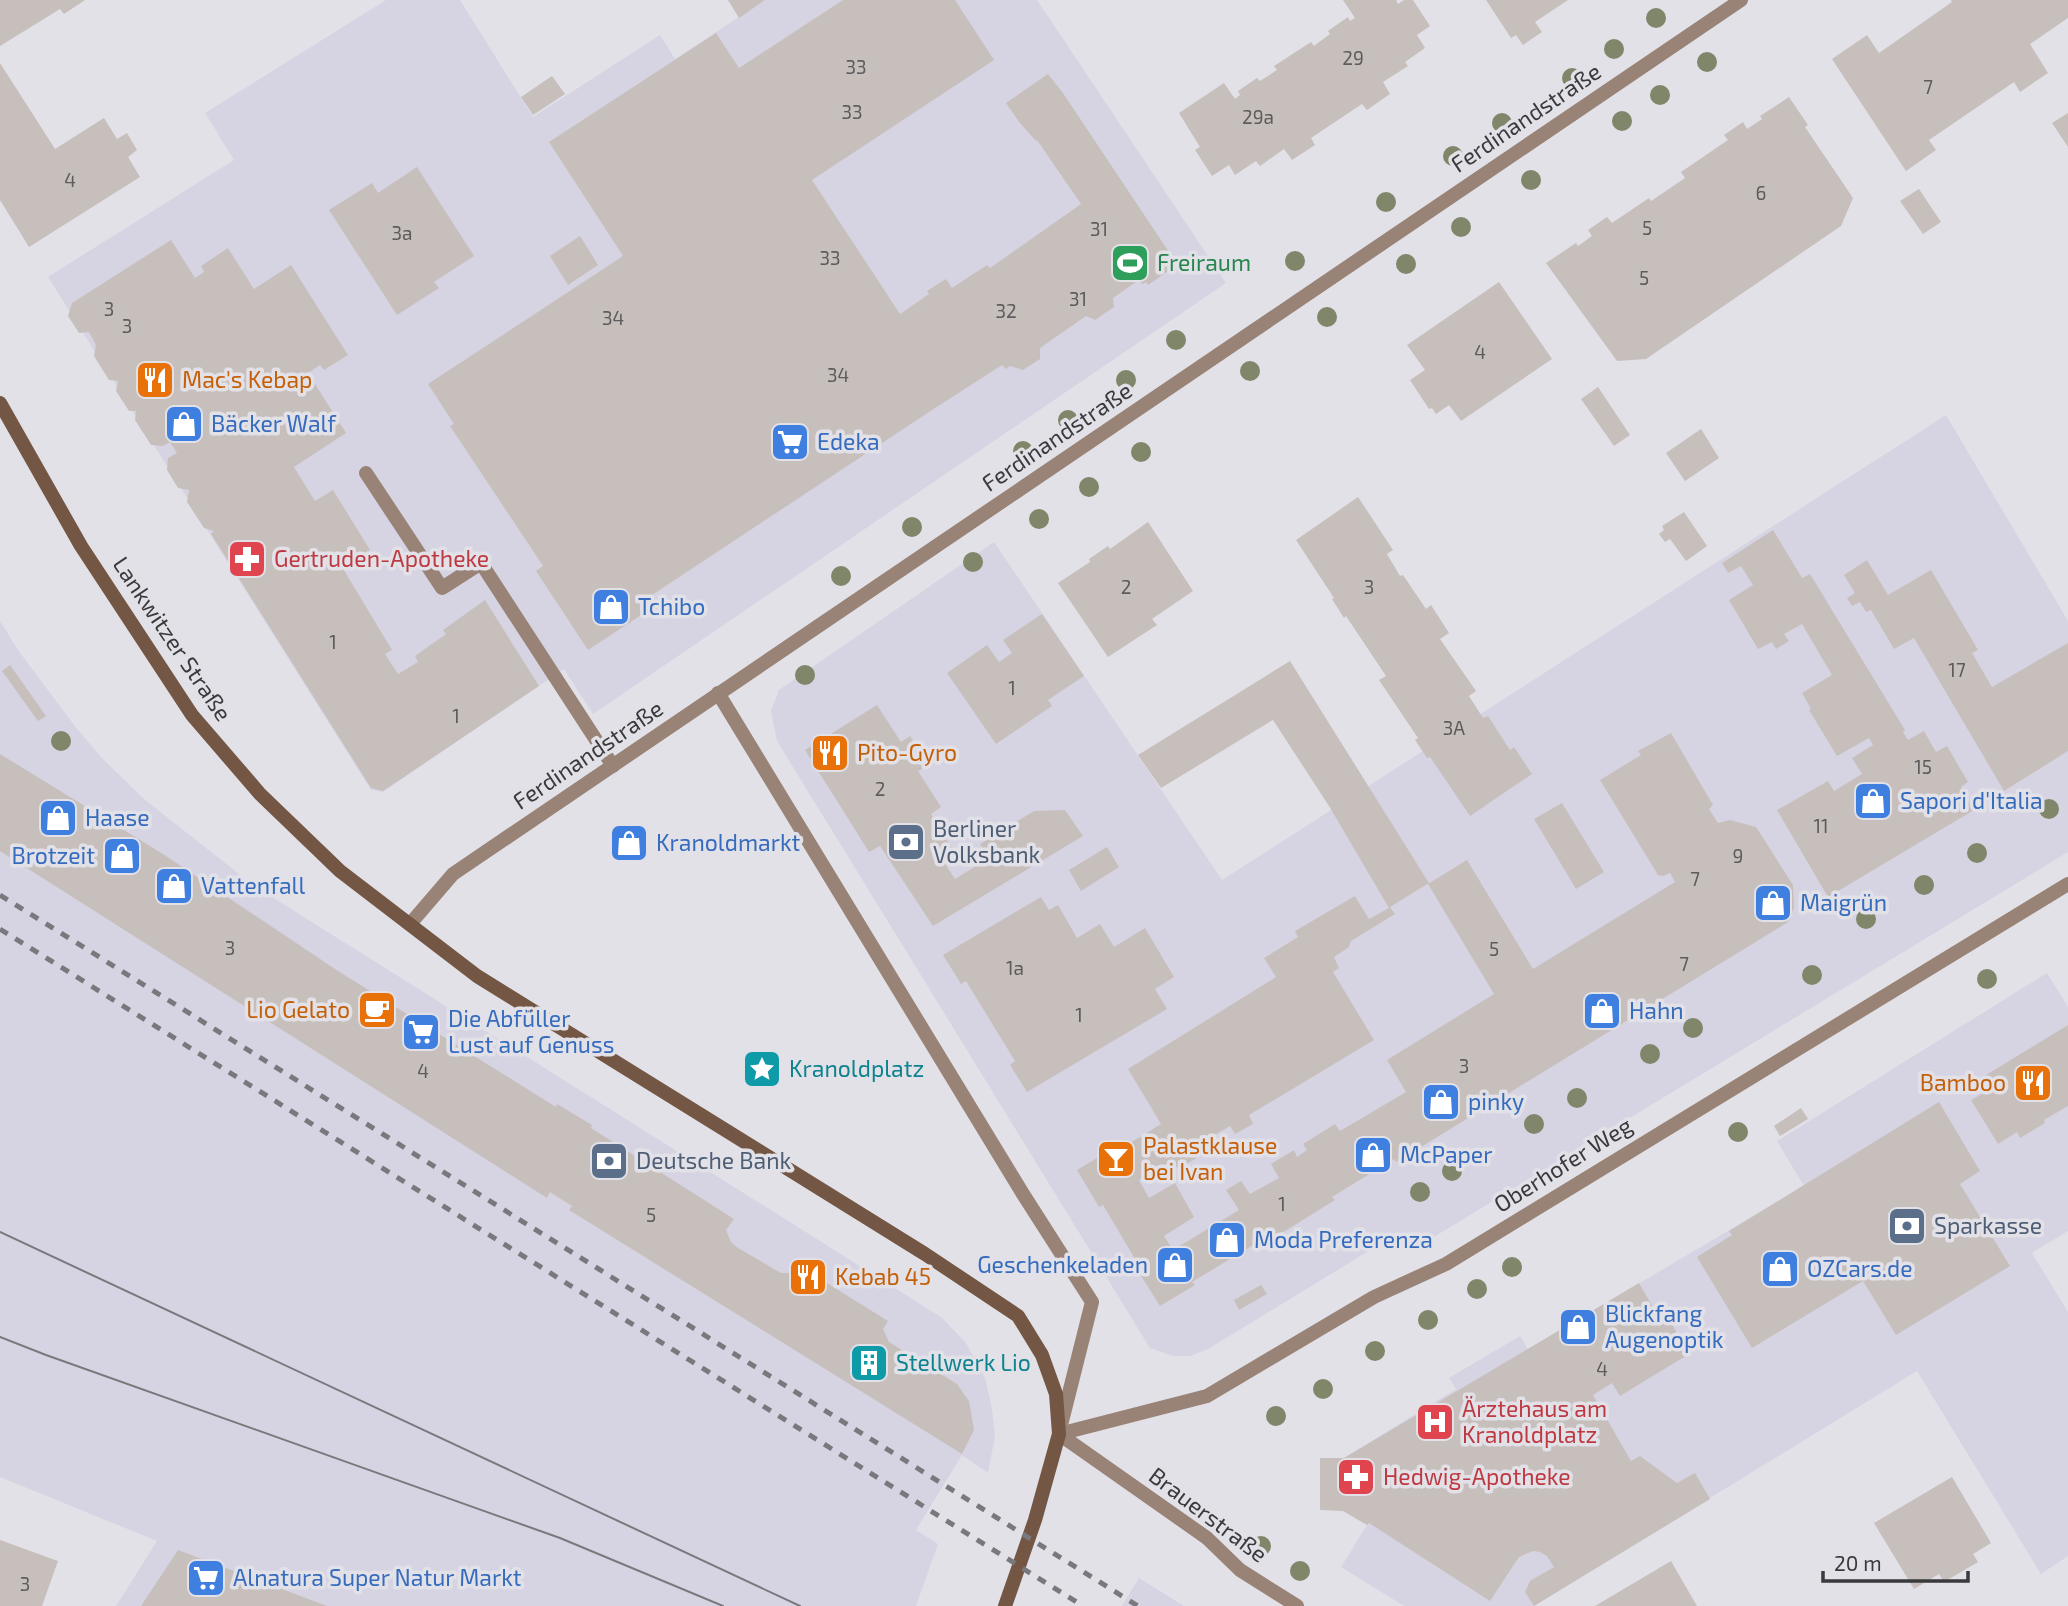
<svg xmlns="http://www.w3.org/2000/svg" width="2068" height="1606" viewBox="0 0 2068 1606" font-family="'Exo 2',sans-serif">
<rect width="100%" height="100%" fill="#e2e1e8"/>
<g fill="#d6d4e3">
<path d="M386,0H460L533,117L660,35L675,59L765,0H1037L1226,283L593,714L564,669L383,792L371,790L48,277L234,160L205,113Z"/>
<path d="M1946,415L2068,621V852L1424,1243L1377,1246L1208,1349L1190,1356H1173L1150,1348L777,741L771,711L779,690L994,542L1222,880Z"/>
<path d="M0,621L18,650L77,729L102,758L144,799L253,885L941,1317L966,1343L985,1378L992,1409L995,1436L988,1473L962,1455L916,1530L938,1544L916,1606H116L157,1541L0,1477Z"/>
<path d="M2047,973L2068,1007V1231L2032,1253L2068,1312V1556L2041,1574L1917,1371L1534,1606H1404L1341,1567L1367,1525L1343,1511L1332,1474L1344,1458L1456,1389L1449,1378L1520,1336L1528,1349L1804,1186L1777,1141Z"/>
<path d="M1139,1578L1184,1606H1122Z"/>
</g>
<g fill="#c7bfbc">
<path d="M0,0H85L64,14L60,9L0,46Z"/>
<path d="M728,0H765L739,18Z"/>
<path d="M843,0H955L994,60L812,180L900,314L929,294L927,291L946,279L952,288L987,265L990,268L1081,204L1037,140L1036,141L1019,122L1006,103L1048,74L1063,93L1175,261L1172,263L1174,267L1148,285L1146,282L1142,284L1139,280L1113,298L1114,307L1095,320L1086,316L1040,348V359L1023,370L1010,366L1006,369L1002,365L929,412L652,595L658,604L588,650L536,571L543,566L450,426L454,424L428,384L623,256L549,142L716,33L739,68Z"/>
<path d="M1343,0H1396L1398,4L1404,0H1413L1430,26L1417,35L1425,48L1405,62L1408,66L1383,82L1390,94L1367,110L1362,104L1311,138L1315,145L1292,160L1284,149L1260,166L1256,161L1235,175L1229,165L1212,176L1195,150L1200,147L1179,113L1224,83L1235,99L1240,95L1238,91L1257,78L1260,81L1277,70L1274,66L1311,42L1314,46L1330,34L1328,31L1348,17L1350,21L1355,18Z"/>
<path d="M1486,0H1568L1535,22L1542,32L1523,45L1516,35L1511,38Z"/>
<path d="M1951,0H2068V18L2030,44L2048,73L2020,92L2014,82L1929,140L1936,150L1906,171L1832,59L1867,35L1879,53L1952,2Z"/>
<path d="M0,63L55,149L104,118L117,139L127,133L137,150L128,157L140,177L29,247L0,200Z"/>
<path d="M552,76L565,94L533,115L521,97Z"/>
<path d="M1789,97L1808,125L1805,127L1853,198L1841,226L1646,359L1617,361L1546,263L1576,243L1578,246L1592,236L1588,230L1607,217L1612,223L1649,198L1651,201L1685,178L1681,172L1728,140L1724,135L1743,122L1747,129L1762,119L1760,116Z"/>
<path d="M2068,113V147L2052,123Z"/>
<path d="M417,167L474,256L434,282L439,288L397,315L329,210L372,183L378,193Z"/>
<path d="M1919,189L1941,222L1923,234L1900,201Z"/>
<path d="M580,236L598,265L568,285L550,256Z"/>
<path d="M171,240L195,278L204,272L201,266L228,248L254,289L291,265L348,355L324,370L320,365L308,373L346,433L294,467L315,501L333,490L370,550L342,567L392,650L385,654L398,674L418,662L415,656L446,634L443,630L485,600L539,686L383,791L371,788L211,534L214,531L204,528L187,502L189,490L178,488L167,470L168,458L177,453L170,442L163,446L151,445L135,420L136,411H129L116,391L118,381L109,380L94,356L96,345L89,332L79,333L68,316L72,303Z"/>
<path d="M1499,282L1552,359L1461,421L1449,405L1436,414L1432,408L1429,409L1410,380L1425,370L1407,345Z"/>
<path d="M1598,387L1630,435L1614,446L1581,399Z"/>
<path d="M1701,429L1719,458L1685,481L1666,453Z"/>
<path d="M1358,497L1393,550L1387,554L1400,576L1403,575L1426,609L1431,605L1449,633L1440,639L1476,691L1469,696L1483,718L1488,716L1510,750L1514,747L1532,774L1470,816L1430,757L1427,758L1415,740L1418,738L1379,680L1386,676L1346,616L1344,618L1332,599L1334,598L1296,540Z"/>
<path d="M1684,512L1707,546L1686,561L1670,539L1665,542L1659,534L1664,530L1662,526Z"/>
<path d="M1148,522L1193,591L1152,619L1157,625L1108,657L1058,583L1090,562L1089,559L1108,546L1110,549Z"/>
<path d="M1773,530L1802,578L1810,574L1905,730L1903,732L1908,740L1924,731L1936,752L1947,746L1968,782L1961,787L1974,810L1828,897L1777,810L1828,781L1834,791L1862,774L1852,758L1873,745L1869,738L1837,756L1809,710L1811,709L1802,693L1832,675L1802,624L1784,634L1789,641L1776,649L1772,642L1758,649L1729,600L1753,585L1741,566L1728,573L1722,563Z"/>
<path d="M1867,560L1888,595L1931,570L1978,650L1972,653L1992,687L2068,643V751L2004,791L1914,638L1894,649L1871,610L1866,612L1860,602L1852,606L1847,598L1855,593L1844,575Z"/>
<path d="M1042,614L1084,676L1048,700L1052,706L996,744L947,673L987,645L999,662L1012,653L1003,640Z"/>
<path d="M1290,661L1429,883L1390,907L1395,914L1351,941L1349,947L1334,957L1339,968L1333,972L1374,1040L1249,1115L1253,1124L1235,1134L1230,1126L1199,1144L1205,1153L1178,1169L1173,1160L1139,1180L1149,1198L1175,1183L1194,1217L1164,1236L1173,1250L1239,1210L1226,1190L1241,1181L1250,1194L1279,1178L1271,1164L1294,1150L1297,1157L1307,1150L1303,1144L1335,1124L1340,1131L1406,1092L1387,1060L1494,994L1428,884L1467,860L1533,969L1675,882L1670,873L1663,876L1658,875L1600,780L1641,755L1638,751L1671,733L1713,805L1709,809L1718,823L1730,820L1756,827L1793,885L1794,908L1788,922L1434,1139L1396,1162L1394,1159L1332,1197L1335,1200L1285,1231L1262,1242L1260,1241L1192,1282L1195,1285L1160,1306L1138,1271L1141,1269L1103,1205L1099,1207L1077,1170L1112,1149L1114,1153L1161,1124L1128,1069L1276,977L1264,958L1298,937L1295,931L1355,896L1369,919L1389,908L1329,806L1273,720L1161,788L1138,755Z"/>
<path d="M10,665L46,716L38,721L2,671Z"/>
<path d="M877,705L901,742L910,736L929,765L918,771L941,807L931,814L954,852L942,859L955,879L989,858L980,844L1034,811L1065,810L1083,836L933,926L880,846L869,852L805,750Z"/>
<path d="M0,754L163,854L338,971L556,1107L557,1104L592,1125L591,1128L734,1219L726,1230L731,1242L738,1248L781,1273H792L798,1265L888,1321L883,1329L889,1342L957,1384L969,1401L974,1430L962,1454L569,1210L572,1206L550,1192L547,1198L0,851Z"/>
<path d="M1562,803L1604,872L1576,889L1534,819Z"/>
<path d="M1107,847L1119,867L1081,891L1069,870Z"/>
<path d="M1041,897L1049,910L1058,905L1077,938L1100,924L1114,947L1145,928L1174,977L1155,989L1167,1009L1027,1092L1010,1065L1015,1061L966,981L961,984L943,955Z"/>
<path d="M2068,1025V1106L2044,1120L2045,1123L2020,1138L2017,1132L1998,1144L1971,1100L1985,1092L1978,1080Z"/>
<path d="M1939,1102L1980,1171L1960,1184L2010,1266L1896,1335L1863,1281L1752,1348L1697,1257L1732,1235L1729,1231Z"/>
<path d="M1801,1108L1808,1119L1780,1136L1774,1126Z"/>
<path d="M1639,1283L1658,1316L1665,1312L1689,1354L1620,1396L1612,1383L1593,1395L1631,1461L1640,1456L1677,1483L1695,1473L1710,1499L1534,1606L1525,1592L1530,1581L1554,1567L1547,1556L1540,1552L1533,1551L1519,1557L1490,1601L1369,1523L1367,1525L1343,1511L1320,1510V1458H1344Z"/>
<path d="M1261,1285L1267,1294L1239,1310L1234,1300Z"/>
<path d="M1952,1477L1991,1543L1973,1554L1978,1562L1944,1582L1939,1574L1914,1589L1874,1523Z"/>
<path d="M0,1540L58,1561L42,1606H0Z"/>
<path d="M178,1550L327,1606H141Z"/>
<path d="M1671,1561L1697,1606H1595Z"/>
</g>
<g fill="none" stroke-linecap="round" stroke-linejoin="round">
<path stroke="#988376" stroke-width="14" d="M366,473L442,588L481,563L613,766"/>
<g stroke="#988376" stroke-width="14">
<path d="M718,693L1023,1194L1092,1302L1060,1429"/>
<path d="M410,924L453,874L1741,0"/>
<path d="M1059,1434L1207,1396L1374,1297L1446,1264L2068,884"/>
<path d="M1059,1434L1207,1538L1240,1570L1297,1606"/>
</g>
<path stroke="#735643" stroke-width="14" d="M0,403L81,546L192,715L260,794L340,871L477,976L925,1254L1018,1316L1042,1355L1056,1394L1059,1434L1035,1520L1005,1606"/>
<g stroke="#79797d" stroke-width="2">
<path d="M0,1232L800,1606"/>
<path d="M0,1337L46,1355L560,1538L723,1606"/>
</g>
<g stroke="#79797d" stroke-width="5" stroke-dasharray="9 9" stroke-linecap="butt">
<path d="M0,895L1138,1606"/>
<path d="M0,929L1083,1606"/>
</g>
</g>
<g fill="#7f8669">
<circle cx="1656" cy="18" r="10"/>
<circle cx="1614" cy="49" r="10"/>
<circle cx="1707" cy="62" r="10"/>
<circle cx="1572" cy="78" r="10"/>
<circle cx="1660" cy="95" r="10"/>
<circle cx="1622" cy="121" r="10"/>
<circle cx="1502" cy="123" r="10"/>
<circle cx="1453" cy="156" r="10"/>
<circle cx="1531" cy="180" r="10"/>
<circle cx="1386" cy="202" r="10"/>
<circle cx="1461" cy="227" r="10"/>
<circle cx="1295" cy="261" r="10"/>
<circle cx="1406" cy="264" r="10"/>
<circle cx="1327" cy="317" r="10"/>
<circle cx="1176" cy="340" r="10"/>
<circle cx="1250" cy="371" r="10"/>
<circle cx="1126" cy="380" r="10"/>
<circle cx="1068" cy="420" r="10"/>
<circle cx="1023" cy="451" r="10"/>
<circle cx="1141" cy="452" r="10"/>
<circle cx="1089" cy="487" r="10"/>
<circle cx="1039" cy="519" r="10"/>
<circle cx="912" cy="527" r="10"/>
<circle cx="973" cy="562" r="10"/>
<circle cx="841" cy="576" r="10"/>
<circle cx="805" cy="675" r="10"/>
<circle cx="61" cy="741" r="10"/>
<circle cx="2049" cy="809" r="10"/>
<circle cx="1977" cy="853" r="10"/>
<circle cx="1924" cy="885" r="10"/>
<circle cx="1866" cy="919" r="10"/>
<circle cx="1812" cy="975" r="10"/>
<circle cx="1987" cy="979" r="10"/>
<circle cx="1693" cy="1028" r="10"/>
<circle cx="1650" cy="1054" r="10"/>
<circle cx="1577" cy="1098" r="10"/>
<circle cx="1534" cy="1124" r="10"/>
<circle cx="1738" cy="1132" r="10"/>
<circle cx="1452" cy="1171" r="10"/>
<circle cx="1420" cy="1192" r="10"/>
<circle cx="1512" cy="1267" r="10"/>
<circle cx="1477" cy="1289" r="10"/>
<circle cx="1428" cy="1320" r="10"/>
<circle cx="1375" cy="1351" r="10"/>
<circle cx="1323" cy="1389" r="10"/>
<circle cx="1276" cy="1416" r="10"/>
<circle cx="1261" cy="1546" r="10"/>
<circle cx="1300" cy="1571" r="10"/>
</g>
<defs>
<symbol id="stadium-square" viewBox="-11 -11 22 22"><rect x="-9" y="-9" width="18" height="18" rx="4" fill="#2e9e5b" stroke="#e2e1e8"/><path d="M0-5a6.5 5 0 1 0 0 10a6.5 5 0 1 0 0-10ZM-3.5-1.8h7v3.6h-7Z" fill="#fff"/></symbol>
<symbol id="restaurant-square" viewBox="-11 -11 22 22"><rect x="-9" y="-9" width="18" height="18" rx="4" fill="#e8710a" stroke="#e2e1e8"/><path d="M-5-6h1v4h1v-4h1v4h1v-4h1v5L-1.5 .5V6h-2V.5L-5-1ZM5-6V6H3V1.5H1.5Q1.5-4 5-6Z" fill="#fff"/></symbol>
<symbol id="shop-square" viewBox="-11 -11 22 22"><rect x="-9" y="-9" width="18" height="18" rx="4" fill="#3f7fe0" stroke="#e2e1e8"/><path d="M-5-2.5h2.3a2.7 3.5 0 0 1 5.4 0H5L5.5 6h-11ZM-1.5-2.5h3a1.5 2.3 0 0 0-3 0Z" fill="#fff"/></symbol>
<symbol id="supermarket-square" viewBox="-11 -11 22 22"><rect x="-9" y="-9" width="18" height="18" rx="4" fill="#3f7fe0" stroke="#e2e1e8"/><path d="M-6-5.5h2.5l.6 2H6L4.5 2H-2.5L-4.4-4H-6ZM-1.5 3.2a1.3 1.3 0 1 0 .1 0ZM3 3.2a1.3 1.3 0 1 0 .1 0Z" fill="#fff"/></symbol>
<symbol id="pharmacy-square" viewBox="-11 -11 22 22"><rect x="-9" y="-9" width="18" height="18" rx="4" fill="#e0444e" stroke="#e2e1e8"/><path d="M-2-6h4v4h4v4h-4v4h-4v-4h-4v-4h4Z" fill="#fff"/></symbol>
<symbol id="bank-square" viewBox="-11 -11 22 22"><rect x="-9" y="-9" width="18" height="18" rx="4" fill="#5c6f8a" stroke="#e2e1e8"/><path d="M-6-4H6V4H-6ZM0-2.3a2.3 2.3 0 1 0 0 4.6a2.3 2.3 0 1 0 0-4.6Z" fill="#fff"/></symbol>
<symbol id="cafe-square" viewBox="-11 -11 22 22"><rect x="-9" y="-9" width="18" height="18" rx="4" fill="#e8710a" stroke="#e2e1e8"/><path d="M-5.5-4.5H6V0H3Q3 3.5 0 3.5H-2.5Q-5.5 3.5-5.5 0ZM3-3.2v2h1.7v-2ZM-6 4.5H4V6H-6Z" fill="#fff"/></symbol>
<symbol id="sight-square" viewBox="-11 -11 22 22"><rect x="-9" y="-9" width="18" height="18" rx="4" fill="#0f9aa8" stroke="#e2e1e8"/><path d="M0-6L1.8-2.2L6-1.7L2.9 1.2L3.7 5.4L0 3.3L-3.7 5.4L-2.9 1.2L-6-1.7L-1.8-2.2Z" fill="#fff"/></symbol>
<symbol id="bar-square" viewBox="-11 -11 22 22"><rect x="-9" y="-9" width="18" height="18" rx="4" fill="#e8710a" stroke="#e2e1e8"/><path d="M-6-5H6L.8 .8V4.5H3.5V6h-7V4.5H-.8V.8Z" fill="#fff"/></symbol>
<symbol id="building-square" viewBox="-11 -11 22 22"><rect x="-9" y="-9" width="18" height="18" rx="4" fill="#0f9aa8" stroke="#e2e1e8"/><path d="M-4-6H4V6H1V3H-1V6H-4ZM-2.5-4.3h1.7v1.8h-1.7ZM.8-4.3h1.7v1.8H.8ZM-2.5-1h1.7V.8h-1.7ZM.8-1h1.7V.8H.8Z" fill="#fff"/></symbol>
<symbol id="hospital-square" viewBox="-11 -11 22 22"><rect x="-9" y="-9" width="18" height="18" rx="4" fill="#e0444e" stroke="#e2e1e8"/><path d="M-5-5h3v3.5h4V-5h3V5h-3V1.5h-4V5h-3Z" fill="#fff"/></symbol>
</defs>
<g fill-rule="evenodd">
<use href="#stadium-square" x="1108" y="241" width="44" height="44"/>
<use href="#restaurant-square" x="133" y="358" width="44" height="44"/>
<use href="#shop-square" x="162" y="402" width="44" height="44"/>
<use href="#supermarket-square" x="768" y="420" width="44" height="44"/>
<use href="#pharmacy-square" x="225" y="537" width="44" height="44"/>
<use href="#shop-square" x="589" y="585" width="44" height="44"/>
<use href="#restaurant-square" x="808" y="731" width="44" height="44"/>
<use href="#shop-square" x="1851" y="779" width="44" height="44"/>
<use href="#shop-square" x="36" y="796" width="44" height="44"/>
<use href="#bank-square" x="884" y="820" width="44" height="44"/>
<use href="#shop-square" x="607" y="821" width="44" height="44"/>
<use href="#shop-square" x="100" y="834" width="44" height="44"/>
<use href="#shop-square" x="152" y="864" width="44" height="44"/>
<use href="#shop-square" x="1751" y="881" width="44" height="44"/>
<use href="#cafe-square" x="355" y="988" width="44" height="44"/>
<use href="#shop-square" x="1580" y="989" width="44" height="44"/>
<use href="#supermarket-square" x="399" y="1010" width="44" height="44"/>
<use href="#sight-square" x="740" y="1047" width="44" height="44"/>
<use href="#restaurant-square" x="2011" y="1061" width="44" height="44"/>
<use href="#shop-square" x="1419" y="1080" width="44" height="44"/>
<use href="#shop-square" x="1351" y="1133" width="44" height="44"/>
<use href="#bar-square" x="1094" y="1137" width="44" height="44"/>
<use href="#bank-square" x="587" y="1139" width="44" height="44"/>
<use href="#bank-square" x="1885" y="1204" width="44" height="44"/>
<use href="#shop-square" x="1205" y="1218" width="44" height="44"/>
<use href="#shop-square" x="1153" y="1243" width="44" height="44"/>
<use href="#shop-square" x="1758" y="1247" width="44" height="44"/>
<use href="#restaurant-square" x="786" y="1255" width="44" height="44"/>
<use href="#shop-square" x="1556" y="1305" width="44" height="44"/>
<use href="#building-square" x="847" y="1341" width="44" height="44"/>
<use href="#hospital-square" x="1413" y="1400" width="44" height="44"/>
<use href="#pharmacy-square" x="1334" y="1455" width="44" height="44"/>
<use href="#supermarket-square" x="184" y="1556" width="44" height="44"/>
</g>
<g text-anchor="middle" stroke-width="7" stroke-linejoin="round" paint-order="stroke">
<g font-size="19" fill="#5d5b5c">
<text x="1353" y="65">29</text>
<text x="856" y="74">33</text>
<text x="1928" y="94">7</text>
<text x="852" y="119">33</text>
<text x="1258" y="124">29a</text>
<text x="70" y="187">4</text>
<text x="1761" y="200">6</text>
<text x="1647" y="235">5</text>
<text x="1099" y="236">31</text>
<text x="402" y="240">3a</text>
<text x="830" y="265">33</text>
<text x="1644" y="285">5</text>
<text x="1078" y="306">31</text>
<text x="109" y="316">3</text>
<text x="1006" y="318">32</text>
<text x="613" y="325">34</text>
<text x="127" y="333">3</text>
<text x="1480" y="359">4</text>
<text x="838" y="382">34</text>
<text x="1126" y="594">2</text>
<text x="1369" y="594">3</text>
<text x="333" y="649">1</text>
<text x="1957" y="677">17</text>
<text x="1012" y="695">1</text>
<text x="456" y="723">1</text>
<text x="1454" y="735">3A</text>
<text x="1923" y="774">15</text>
<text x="880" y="796">2</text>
<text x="1821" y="833">11</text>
<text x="1738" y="863">9</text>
<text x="1695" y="886">7</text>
<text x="230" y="955">3</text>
<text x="1494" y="956">5</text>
<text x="1684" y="971">7</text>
<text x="1015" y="975">1a</text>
<text x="1079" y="1022">1</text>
<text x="1464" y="1073">3</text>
<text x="423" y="1078">4</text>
<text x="1282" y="1211">1</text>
<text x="651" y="1222">5</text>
<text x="1602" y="1376">4</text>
<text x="25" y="1591">3</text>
</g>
<g font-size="23" fill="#3a3a3c" stroke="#e2e1e8">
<text transform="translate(1526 118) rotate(-34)" y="8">Ferdinandstraße</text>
<text transform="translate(1057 437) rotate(-34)" y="8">Ferdinandstraße</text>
<text transform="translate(172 639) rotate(56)" y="8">Lankwitzer Straße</text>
<text transform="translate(588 755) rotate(-34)" y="8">Ferdinandstraße</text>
<text transform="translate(1563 1165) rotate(-32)" y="8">Oberhofer Weg</text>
<text transform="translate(1208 1515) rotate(37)" y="8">Brauerstraße</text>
</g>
<g font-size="23" fill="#27864d" stroke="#e2e1e8" text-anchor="start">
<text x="1157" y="271">Freiraum</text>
</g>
<g font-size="23" fill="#c56008" stroke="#e2e1e8" text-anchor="start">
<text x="182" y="388">Mac's Kebap</text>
<text x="857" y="761">Pito-Gyro</text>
<text x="350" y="1018" text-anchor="end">Lio Gelato</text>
<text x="2006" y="1091" text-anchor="end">Bamboo</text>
<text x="1143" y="1154">Palastklause<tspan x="1143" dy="26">bei Ivan</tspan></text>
<text x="835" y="1285">Kebab 45</text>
</g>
<g font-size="23" fill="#366cbe" stroke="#e2e1e8" text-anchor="start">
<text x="211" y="432">Bäcker Walf</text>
<text x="817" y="450">Edeka</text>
<text x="638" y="615">Tchibo</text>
<text x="1900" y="809">Sapori d'Italia</text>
<text x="85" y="826">Haase</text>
<text x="656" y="851">Kranoldmarkt</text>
<text x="95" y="864" text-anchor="end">Brotzeit</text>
<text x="201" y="894">Vattenfall</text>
<text x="1800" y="911">Maigrün</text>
<text x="1629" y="1019">Hahn</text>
<text x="448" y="1027">Die Abfüller<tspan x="448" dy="26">Lust auf Genuss</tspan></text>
<text x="1468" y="1110">pinky</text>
<text x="1400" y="1163">McPaper</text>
<text x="1254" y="1248">Moda Preferenza</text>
<text x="1148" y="1273" text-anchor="end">Geschenkeladen</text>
<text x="1807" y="1277">OZCars.de</text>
<text x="1605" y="1322">Blickfang<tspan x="1605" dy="26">Augenoptik</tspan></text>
<text x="233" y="1586">Alnatura Super Natur Markt</text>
</g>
<g font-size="23" fill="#be3a42" stroke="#e2e1e8" text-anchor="start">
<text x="274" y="567">Gertruden-Apotheke</text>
<text x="1462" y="1417">Ärztehaus am<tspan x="1462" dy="26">Kranoldplatz</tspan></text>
<text x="1383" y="1485">Hedwig-Apotheke</text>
</g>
<g font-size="23" fill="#4e5e75" stroke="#e2e1e8" text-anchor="start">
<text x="933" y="837">Berliner<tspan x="933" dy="26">Volksbank</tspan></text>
<text x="636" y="1169">Deutsche Bank</text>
<text x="1934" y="1234">Sparkasse</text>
</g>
<g font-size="23" fill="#0d838f" stroke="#e2e1e8" text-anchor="start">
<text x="789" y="1077">Kranoldplatz</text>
<text x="896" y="1371">Stellwerk Lio</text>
</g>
</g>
<path d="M1823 1571v10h145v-10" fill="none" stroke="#3a3a3c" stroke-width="3.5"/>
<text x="1834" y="1571" font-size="21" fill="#3a3a3c" stroke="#e2e1e8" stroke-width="5" paint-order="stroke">20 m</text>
</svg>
